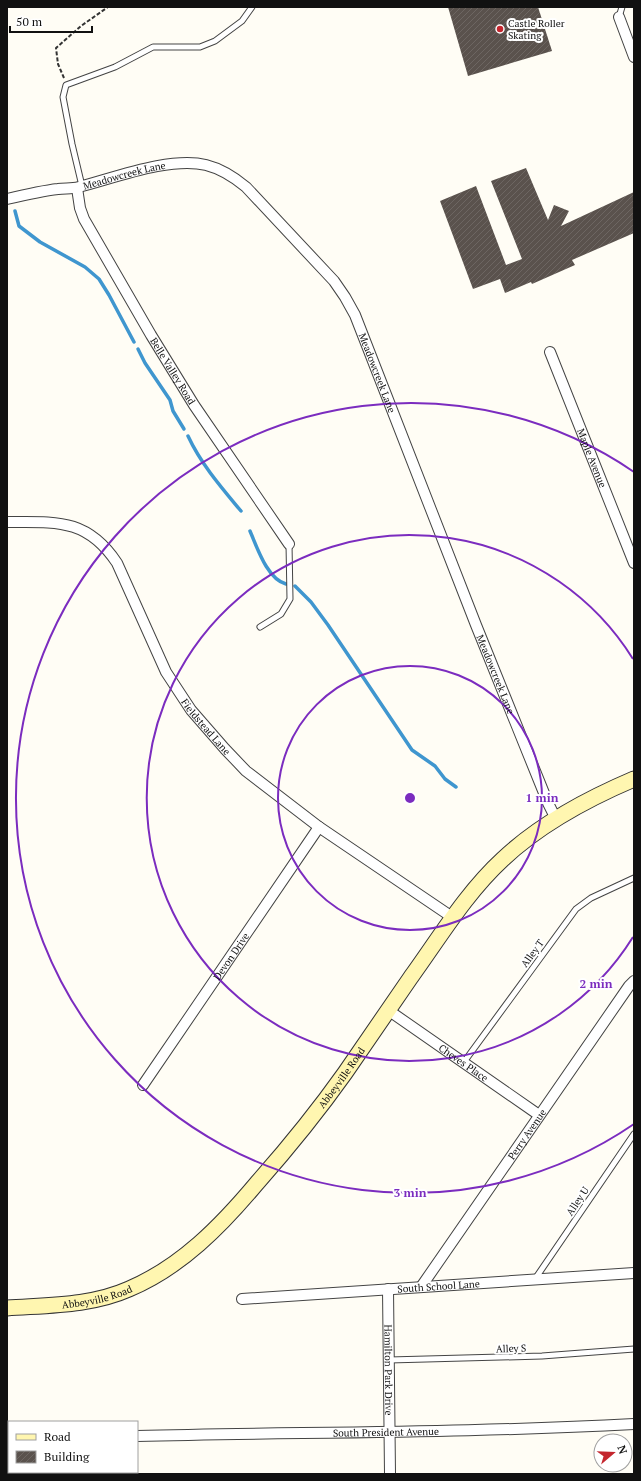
<svg xmlns="http://www.w3.org/2000/svg" width="641" height="1481" viewBox="0 0 641 1481" font-family="'PT Serif',serif">
<defs>
<pattern id="building-hatch" width="6" height="6" patternUnits="userSpaceOnUse"><rect width="6" height="6" fill="#5a524d"/><path d="M-1 1l2-2M0 6l6-6M5 7l2-2" fill="none" stroke="#6d6662"/></pattern>
</defs>
<rect width="100%" height="100%" fill="#fffdf5"/>
<g fill="none" stroke-linecap="round" stroke-linejoin="round">
<g stroke="#3f96cf" stroke-width="3.5">
<path d="M15,211L19,226L40,242L85,267L99,279L109,295L134,342"/>
<path d="M138,349L145,363L170,400L173,411L184,429"/>
<path d="M188,436C201,464 221,487 241,511"/>
<path d="M250,531C257,547 267,579 286,584"/>
<path d="M295,586L311,602L328,625L412,750L435,766L445,779L456,787"/>
</g>
</g>
<g fill="url(#building-hatch)">
<path d="M448,7H538L552,51L468,76Z"/>
<path d="M526,168L548,220L554,205L569,211L561,226L634,192V233L572,260L575,265L532,284L531,282L505,293L500,279L473,289L440,201L476,186L506,265L522,259L491,181Z"/>
</g>
<g fill="none" stroke-linecap="round" stroke-linejoin="round">
<defs>
<g id="lane">
<path d="M619,17L622,7"/>
<path d="M82,186L72,144L63,97L66,85L115,67L153,47H200L215,41L242,21L252,7"/>
<path d="M260,627L281,614L290,599L289,544"/>
<path d="M464,1062L576,909L591,898L634,878"/>
<path d="M535,1279L634,1134"/>
<path d="M389,1360L542,1356L634,1349"/>
</g>
<g id="street">
<path d="M619,17L634,57"/>
<path id="s1" d="M77,188L80,208L84,219L151,335L194,405L289,544"/>
<path id="s2" d="M7,199C24,195 41,191 58,189C65,188 72,189 79,187C114,178 171,156 206,165C222,169 234,177 246,187L334,281L345,297L355,315L476,625L548,803L556,819"/>
<path id="s3" d="M550,352L634,563"/>
<path id="s4" d="M7,522C56,522 87,518 117,563L166,672L191,710L225,749L246,771L319,827L452,917"/>
<path id="s5" d="M388,1010L539,1115"/>
<path id="s6" d="M143,1085L319,827"/>
<path id="s7" d="M421,1287L629,986L634,981"/>
<path id="s8" d="M388,1289L390,1474"/>
<path id="s9" d="M242,1299L634,1273"/>
<path id="s10" d="M137,1436C303,1432 468,1433 634,1424"/>
<path d="M7,1440H9"/>
</g>
<g id="secondary">
<path id="s11" d="M7,1308C48,1305 91,1306 129,1289C181,1267 221,1226 257,1183C288,1148 318,1111 345,1073C367,1041 389,1009 411,977C440,937 466,893 503,859C540,824 587,799 634,779"/>
</g>
</defs>
<use href="#lane" stroke="#444" stroke-width="7"/>
<use href="#street" stroke="#444" stroke-width="12"/>
<use href="#secondary" stroke="#333" stroke-width="17"/>
<path stroke="#333" stroke-width="2" stroke-dasharray="4 2" stroke-linecap="butt" d="M64,78L58,64L56,48L81,26L108,7"/>
<use href="#lane" stroke="#fff" stroke-width="5"/>
<use href="#street" stroke="#fff" stroke-width="10"/>
<use href="#secondary" stroke="#fff6b0" stroke-width="15"/>
</g>
<g fill="none" stroke="#7b2cbf" stroke-width="2">
<circle cx="410" cy="798" r="132"/>
<path d="M633 937A263 263 0 1 1 633 659"/>
<path d="M634 1124A395 395 0 1 1 634 472"/>
</g>
<circle fill="#c4262e" stroke="#fff" stroke-width="1.5" cx="500" cy="29" r="4"/>
<g text-anchor="middle" stroke-width="4" stroke-linejoin="round" paint-order="stroke">
<g font-size="10" fill="#111" stroke="#fff" text-anchor="start">
<text x="508" y="27">Castle Roller<tspan x="508" dy="12">Skating</tspan></text>
</g>
<g font-size="10" fill="#111" stroke="#fff">
<text dy="4" stroke="none"><textPath href="#s2" startOffset="120">Meadowcreek Lane</textPath></text>
<text dy="4" stroke="none"><textPath href="#s1" startOffset="208">Belle Valley Road</textPath></text>
<text dy="4" stroke="none"><textPath href="#s2" startOffset="480">Meadowcreek Lane</textPath></text>
<text dy="4" stroke="none"><textPath href="#s3" startOffset="114">Maple Avenue</textPath></text>
<text dy="4" stroke="none"><textPath href="#s2" startOffset="804">Meadowcreek Lane</textPath></text>
<text dy="4" stroke="none"><textPath href="#s4" startOffset="312">Fieldstead Lane</textPath></text>
<text transform="translate(532 953) rotate(-54)" y="4">Alley T</text>
<text dy="4" stroke="none"><textPath href="#s6" startOffset="156">Devon Drive</textPath></text>
<text dy="4" stroke="none"><textPath href="#s5" startOffset="92">Cheves Place</textPath></text>
<text dy="4" stroke="none"><textPath href="#s11" startOffset="427">Abbeyville Road</textPath></text>
<text dy="4" stroke="none"><textPath href="#s7" startOffset="186">Perry Avenue</textPath></text>
<text transform="translate(577 1201) rotate(-56)" y="4">Alley U</text>
<text dy="4" stroke="none"><textPath href="#s9" startOffset="197">South School Lane</textPath></text>
<text dy="4" stroke="none"><textPath href="#s11" startOffset="91">Abbeyville Road</textPath></text>
<text transform="translate(511 1348) rotate(-2)" y="4">Alley S</text>
<text dy="4" stroke="none"><textPath href="#s8" startOffset="81">Hamilton Park Drive</textPath></text>
<text dy="4" stroke="none"><textPath href="#s10" startOffset="249">South President Avenue</textPath></text>
</g>
</g>
<circle cx="410" cy="798" r="6" fill="#7b2cbf" stroke="#fff" stroke-width="2"/>
<g font-size="12" text-anchor="middle" font-weight="bold" fill="#7b2cbf" stroke="#fff" stroke-width="4" stroke-linejoin="round" paint-order="stroke">
<text x="542" y="802">1 min</text>
<text x="596" y="988">2 min</text>
<text x="410" y="1197">3 min</text>
</g>
<rect width="641" height="1481" fill="none" stroke="#111111" stroke-width="16"/>
<rect x="8" y="1421" width="130" height="52" fill="#ffffff" stroke="#a0a0a0"/>
<rect x="16" y="1434" width="20" height="6" fill="#fff6b0" stroke="#a0a0a0"/>
<text x="44" y="1441" font-size="12" fill="#111111">Road</text>
<rect x="16" y="1451" width="20" height="12" fill="url(#building-hatch)" stroke="#a0a0a0"/>
<text x="44" y="1461" font-size="12" fill="#111111">Building</text>
<g transform="translate(613 1453) rotate(71)"><circle r="19" fill="#ffffff" stroke="#a0a0a0"/>
<path d="M0-3L7 15L0 10L-7 15Z" fill="#c4262e"/>
<text y="-6" font-size="11" font-weight="bold" text-anchor="middle" fill="#111111">N</text>
</g>
<path d="M10 26v6h82v-6" fill="none" stroke="#111111" stroke-width="2"/>
<text x="16" y="26" font-size="12" fill="#111111" stroke="#ffffff" stroke-width="3" paint-order="stroke">50 m</text>
</svg>
